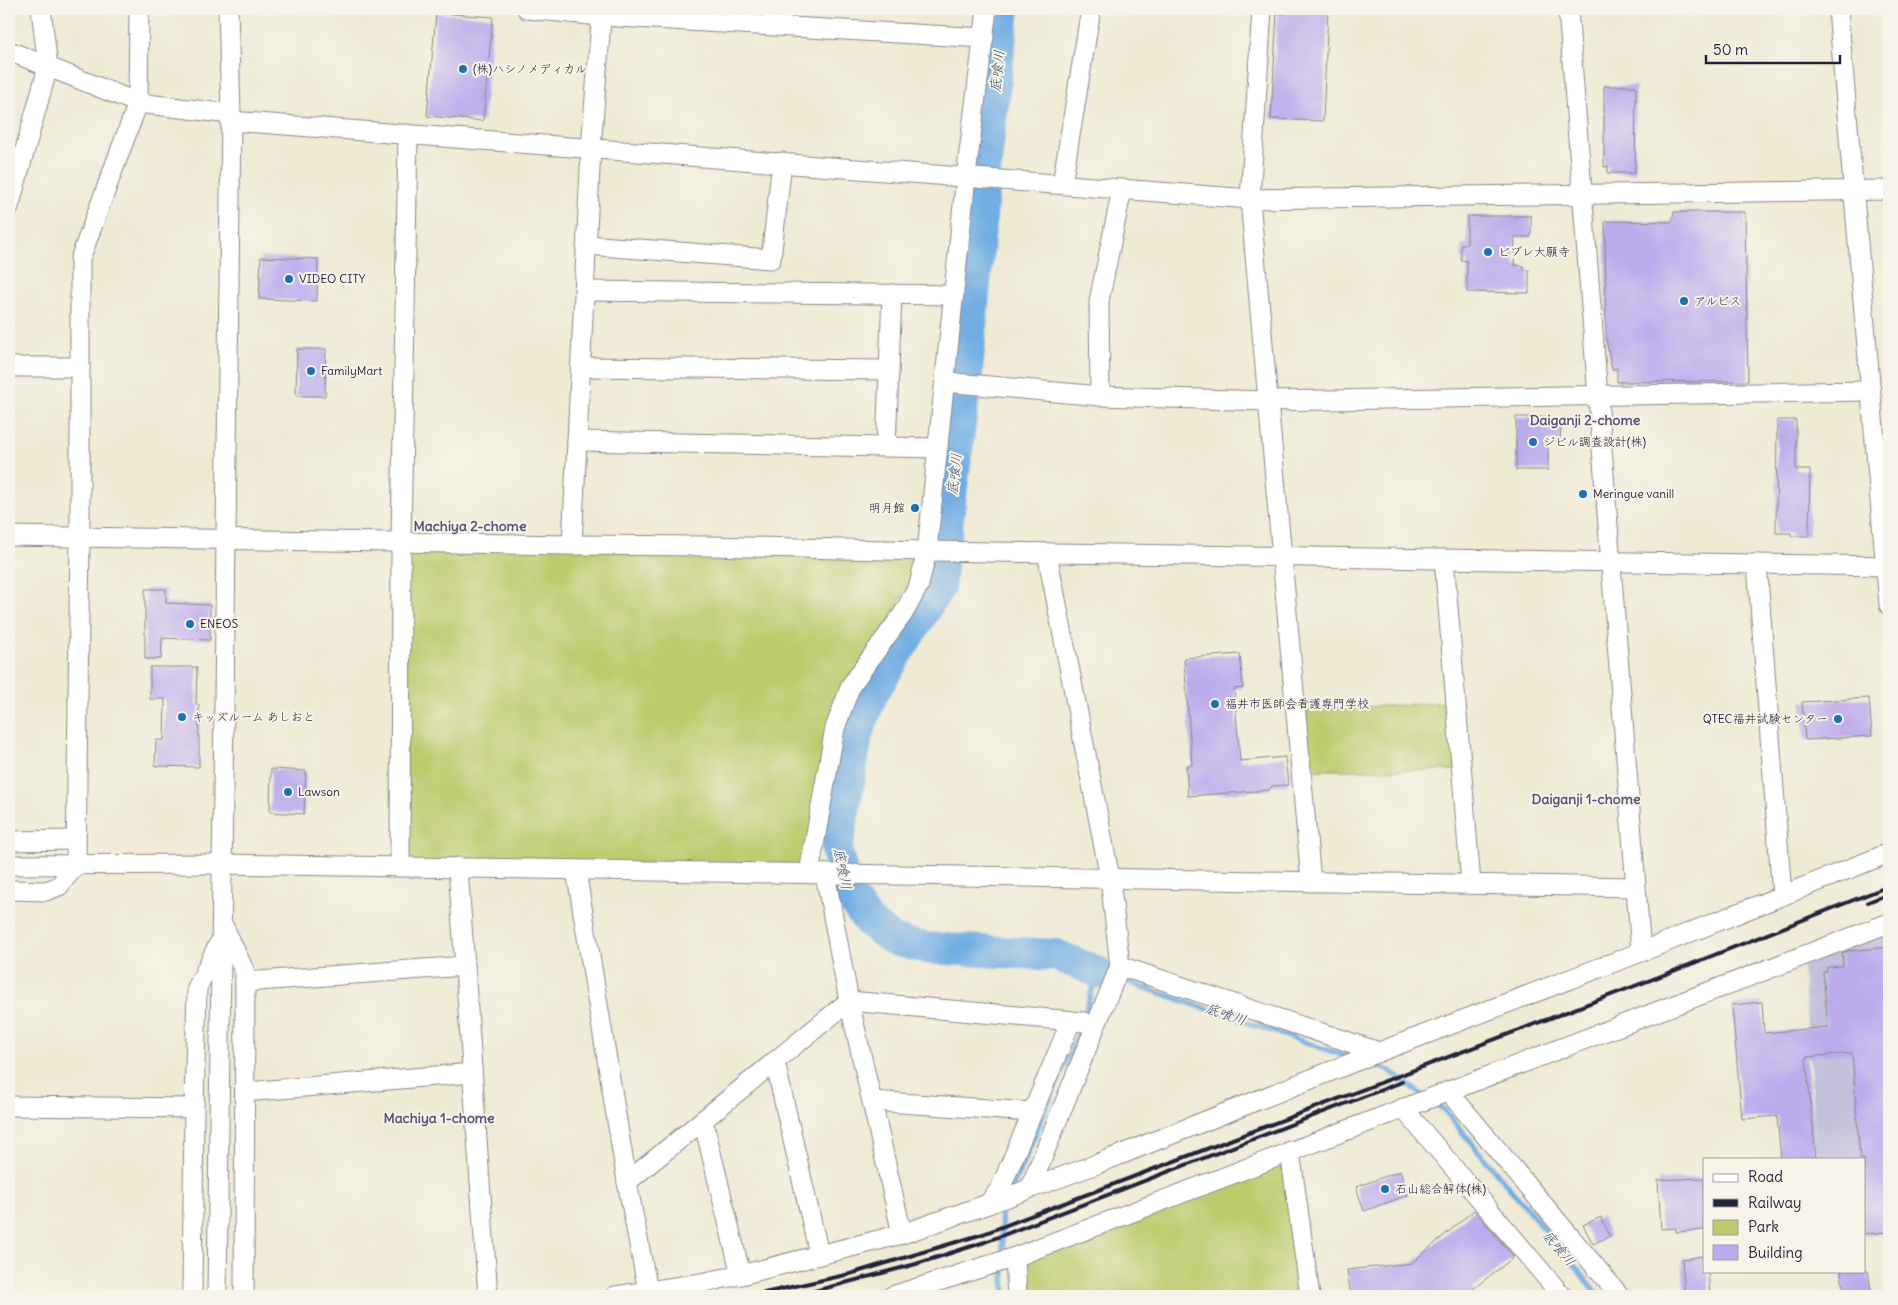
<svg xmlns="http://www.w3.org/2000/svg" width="1898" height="1305" viewBox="0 0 1898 1305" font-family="Delius,'Klee One',sans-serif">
<rect width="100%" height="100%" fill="#f7f3e8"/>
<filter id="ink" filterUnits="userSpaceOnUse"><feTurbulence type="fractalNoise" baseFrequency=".02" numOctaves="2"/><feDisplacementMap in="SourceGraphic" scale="10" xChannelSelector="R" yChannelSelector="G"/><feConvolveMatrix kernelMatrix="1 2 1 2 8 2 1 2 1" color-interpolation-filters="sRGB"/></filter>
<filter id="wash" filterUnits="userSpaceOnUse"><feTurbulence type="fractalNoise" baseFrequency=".0096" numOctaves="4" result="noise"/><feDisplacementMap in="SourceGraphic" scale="20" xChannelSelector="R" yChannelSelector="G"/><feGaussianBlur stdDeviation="1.12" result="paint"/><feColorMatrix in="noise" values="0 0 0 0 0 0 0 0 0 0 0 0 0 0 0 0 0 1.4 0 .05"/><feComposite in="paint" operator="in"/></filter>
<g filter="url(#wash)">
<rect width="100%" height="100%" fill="#efead4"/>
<path fill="#c3c1db" d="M1889,933V1233L1864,1236V1159H1816L1803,965Z"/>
<g fill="#bdcb6d" stroke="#707654">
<path d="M401,543L927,551L846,699L809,873L400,867Z"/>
<path d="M1456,702L1462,770H1307L1305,710Z"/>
<path d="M1281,1154L1302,1296H1023L1021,1255Z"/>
</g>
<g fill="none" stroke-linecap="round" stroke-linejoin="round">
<g stroke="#71ade3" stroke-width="5.5">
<path d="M1364,1062L1390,1071L1425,1097"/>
<path d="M1433,1102L1444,1110C1495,1172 1549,1233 1599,1296"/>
<path d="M1011,1191L1078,1034L1098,972L1351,1058"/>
<path d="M1005,1296L1001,1214L1007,1202"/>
</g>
<path stroke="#71ade3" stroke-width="32" d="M1004,9L986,161L967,372L939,587L872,694L857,735L837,850L846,892L869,922L893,940L926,948L1056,955L1098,972"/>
</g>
<g id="blocks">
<g fill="#bbabed">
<path d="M1285,9H1328L1323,121L1271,119L1277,13L1285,14Z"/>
<path d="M436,13L493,17L483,121L427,116Z"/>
<path d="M1604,86H1636L1635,173H1608V166L1604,167Z"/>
<path d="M1674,212H1745L1748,381L1617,382V368L1612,369L1606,339L1605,221L1672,222Z"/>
<path d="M1467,216H1531V237H1515L1514,265L1523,266L1524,270H1529V293L1467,292V261L1461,260V244H1467Z"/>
<path d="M261,257L318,259L317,301L259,299Z"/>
<path d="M297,349H326L325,396H296Z"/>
<path d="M1516,417H1548V425L1561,426L1560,441H1548V470H1516Z"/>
<path d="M1777,420H1796V470H1810L1809,536H1791V533H1776Z"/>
<path d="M145,589H166V603L210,605V640L162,638L161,659H145Z"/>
<path d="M1240,654L1243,688L1234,689L1240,761L1285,757L1288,785L1272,786L1269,790L1188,796L1186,766L1192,765L1184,658Z"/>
<path d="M150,667H197L196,705H199V767L155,766L156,740H164L165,699H150Z"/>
<path d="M1869,698L1872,736L1805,740L1802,702Z"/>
<path d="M271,769L306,771L304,814L270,812Z"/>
<path d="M1889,947V1232L1864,1234V1159H1860L1852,1053L1806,1057L1816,1159H1781L1777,1116L1742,1119L1732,1005L1762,1002L1764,1033L1828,1027L1823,972L1827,971V967L1843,966L1842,953L1848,951Z"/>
<path d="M1400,1171L1408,1195L1364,1211L1356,1187Z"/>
<path d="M1704,1178V1230L1676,1232V1228L1661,1229L1658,1180Z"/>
<path d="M1474,1210L1514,1257L1473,1289L1474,1291L1467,1296H1351L1347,1270L1412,1263Z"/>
<path d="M1601,1217L1610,1236L1593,1244L1583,1225Z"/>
<path d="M1704,1256V1271H1708L1710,1296H1685L1682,1259Z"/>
<path d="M1841,1271H1868L1872,1296H1844Z"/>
</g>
</g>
</g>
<g filter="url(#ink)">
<use href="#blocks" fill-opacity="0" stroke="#888688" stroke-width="1"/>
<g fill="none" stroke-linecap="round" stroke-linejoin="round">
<defs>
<g id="minor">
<path d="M527,9L601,16L984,38"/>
<path d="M1262,9L1250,199L1311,882"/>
<path d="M1568,9L1641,952"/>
<path d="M1838,9L1889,605"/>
<path d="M9,51L138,103L231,114"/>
<path d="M231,121L1250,199L1889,190"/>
<path d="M1062,184L1091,9"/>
<path d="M9,207L48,67L41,9"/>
<path d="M587,245L771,259L782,162"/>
<path d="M585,291L954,295"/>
<path d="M9,367H80"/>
<path d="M581,367L889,370"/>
<path d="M945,382L1100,396L1267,401L1870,391"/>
<path d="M1100,396L1099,301L1122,189"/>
<path d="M577,441L938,448"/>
<path d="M886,447L892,294"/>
<path d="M9,536L572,545L707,546L927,551L1889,566"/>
<path d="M572,545L591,148L602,9"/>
<path d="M1444,559L1471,884"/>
<path d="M1757,564L1782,896"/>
<path d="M9,841L76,840"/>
<path d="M9,865L222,864L1635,887"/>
<path d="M400,867L401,543L408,134"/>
<path d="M458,867L488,1296"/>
<path d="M576,870L627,1182L648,1291"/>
<path d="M809,873L835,728L851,685L903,614L919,585L927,551L966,176L987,9"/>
<path d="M825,874L849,1001L902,1234"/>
<path d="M9,890L46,891L59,886L76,865L80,537V259L138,103L139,9"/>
<path d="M224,927L245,972L244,1296"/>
<path d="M1120,966L1379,1052"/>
<path d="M245,982L465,966"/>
<path d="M775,1062L819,1254"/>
<path d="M1448,1091L1620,1296"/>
<path d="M245,1092L472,1073"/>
<path d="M872,1101L1032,1112"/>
<path d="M9,1106L194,1108"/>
<path d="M1403,1108L1562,1296"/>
<path d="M703,1120L741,1275"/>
<path d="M1290,1151L1310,1296"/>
<path d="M627,1182L849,1001L1084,1022"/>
<path d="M1030,1188L1120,966L1110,878L1047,553"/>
<path d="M988,1204L1097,1164L1379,1052L1641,952L1889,853"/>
<path d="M1015,1257L1017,1296"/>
<path d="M192,1296L194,1108L197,988L218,945"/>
<path d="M217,1296L231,114L228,9"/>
<path d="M615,1296L695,1284L741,1275L902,1234L988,1204L1000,1189L1071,1021"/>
<path d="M892,1296L1015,1257L1889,923"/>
</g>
</defs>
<use href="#minor" stroke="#888688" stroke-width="21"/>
<use href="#minor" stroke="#fff" stroke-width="19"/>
<g stroke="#22223b" stroke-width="4">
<path d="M1868,902L1889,894"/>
<path d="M750,1296L850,1274L983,1234L1661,976L1889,886"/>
<path d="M796,1296L916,1264L985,1242L1402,1082"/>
</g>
</g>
</g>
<g fill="#1f6fb2" stroke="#f7f3e8" stroke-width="2">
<circle cx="463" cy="69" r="5"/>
<circle cx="1488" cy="252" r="5"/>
<circle cx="289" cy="279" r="5"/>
<circle cx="1684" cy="301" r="5"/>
<circle cx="311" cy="371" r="5"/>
<circle cx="1533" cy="442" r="5"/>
<circle cx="1583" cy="494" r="5"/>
<circle cx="915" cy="508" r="5"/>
<circle cx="190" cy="624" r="5"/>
<circle cx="1215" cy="704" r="5"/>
<circle cx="182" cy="717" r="5"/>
<circle cx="1838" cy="719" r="5"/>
<circle cx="288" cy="792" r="5"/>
<circle cx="1385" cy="1189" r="5"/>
</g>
<g text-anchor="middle" stroke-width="4" stroke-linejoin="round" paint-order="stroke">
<g font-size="12" fill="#22223b" stroke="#f7f3e8" text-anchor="start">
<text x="473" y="73">(株)ハシノメディカル</text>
<text x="1498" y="256">ビブレ大願寺</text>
<text x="299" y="283">VIDEO CITY</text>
<text x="1694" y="305">アルビス</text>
<text x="321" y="375">FamilyMart</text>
<text x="1543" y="446">ジビル調査設計(株)</text>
<text x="1593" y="498">Meringue vanill</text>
<text x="905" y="512" text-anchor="end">明月館</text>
<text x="200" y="628">ENEOS</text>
<text x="1225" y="708">福井市医師会看護専門学校</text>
<text x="192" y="721">キッズルーム あしおと</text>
<text x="1828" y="723" text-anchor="end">QTEC福井試験センター</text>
<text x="298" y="796">Lawson</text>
<text x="1395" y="1193">石山総合解体(株)</text>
</g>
<g font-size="14" font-style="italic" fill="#3e5376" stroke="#f7f3e8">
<text transform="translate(997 71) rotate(-84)" y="5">底喰川</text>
<text transform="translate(954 474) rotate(-83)" y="5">底喰川</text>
<text transform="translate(843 869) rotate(79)" y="5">底喰川</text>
<text transform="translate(1226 1014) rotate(19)" y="5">底喰川</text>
<text transform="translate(1559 1248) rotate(50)" y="5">底喰川</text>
</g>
<g font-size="14" font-weight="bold" fill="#585279" stroke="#f7f3e8">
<text x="1585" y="425">Daiganji 2-chome</text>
<text x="470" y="531">Machiya 2-chome</text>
<text x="1586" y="804">Daiganji 1-chome</text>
<text x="439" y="1123">Machiya 1-chome</text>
</g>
</g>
<rect width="1898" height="1305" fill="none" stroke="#f7f3e8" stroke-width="30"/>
<rect x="1703" y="1158" width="162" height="115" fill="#f7f3e8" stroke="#a29fa3"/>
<rect x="1713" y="1174" width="25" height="8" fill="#ffffff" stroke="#a29fa3"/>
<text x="1748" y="1182" font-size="15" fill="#22223b">Road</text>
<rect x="1713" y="1199" width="25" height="8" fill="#22223b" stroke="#a29fa3"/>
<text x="1748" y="1208" font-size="15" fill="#22223b">Railway</text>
<rect x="1713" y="1220" width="25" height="15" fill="#bdcb6d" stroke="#a29fa3"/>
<text x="1748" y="1232" font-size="15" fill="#22223b">Park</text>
<rect x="1713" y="1245" width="25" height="15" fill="#bbabed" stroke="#a29fa3"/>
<text x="1748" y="1258" font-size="15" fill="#22223b">Building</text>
<path d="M1706 55v8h134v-8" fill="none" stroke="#22223b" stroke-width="2.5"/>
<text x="1713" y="55" font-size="15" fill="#22223b" stroke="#f7f3e8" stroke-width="4" paint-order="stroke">50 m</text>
</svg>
